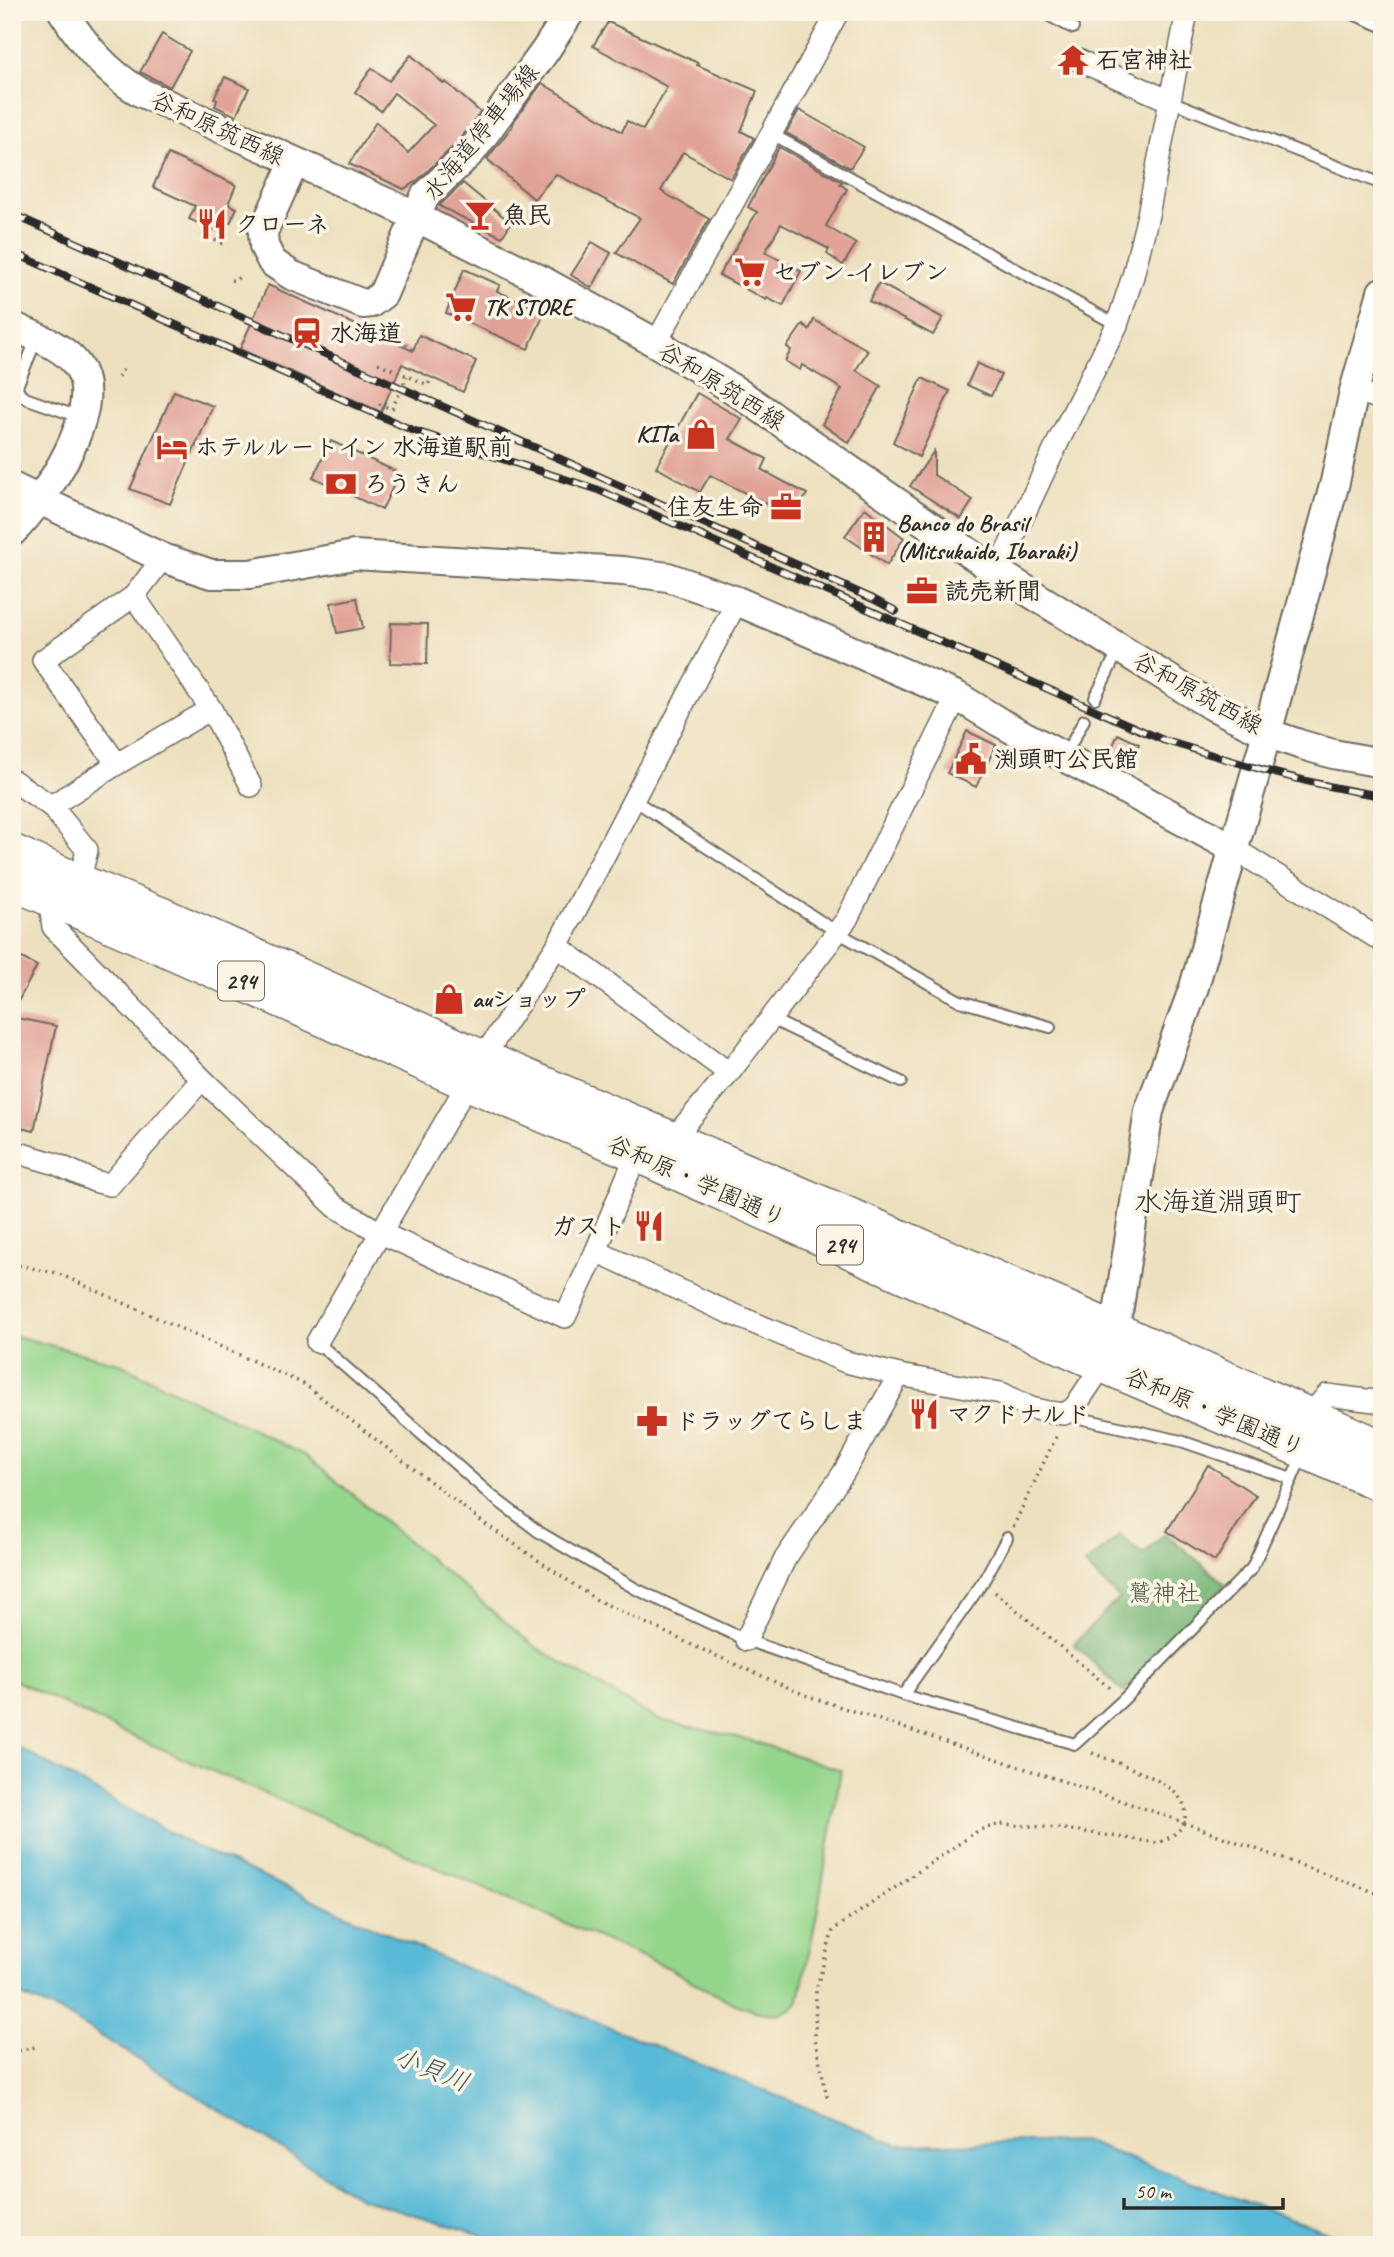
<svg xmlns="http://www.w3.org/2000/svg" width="1394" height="2257" viewBox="0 0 1394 2257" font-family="Caveat,'Klee One',sans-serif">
<rect width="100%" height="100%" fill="#fcf5e5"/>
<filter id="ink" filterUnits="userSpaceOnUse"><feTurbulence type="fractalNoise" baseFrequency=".0143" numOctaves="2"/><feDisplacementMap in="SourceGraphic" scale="14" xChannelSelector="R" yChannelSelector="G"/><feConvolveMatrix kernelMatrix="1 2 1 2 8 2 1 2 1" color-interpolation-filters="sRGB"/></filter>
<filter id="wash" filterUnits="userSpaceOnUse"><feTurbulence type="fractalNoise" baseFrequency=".00686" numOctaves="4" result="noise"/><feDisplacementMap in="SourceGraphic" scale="28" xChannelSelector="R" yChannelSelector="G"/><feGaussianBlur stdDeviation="1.57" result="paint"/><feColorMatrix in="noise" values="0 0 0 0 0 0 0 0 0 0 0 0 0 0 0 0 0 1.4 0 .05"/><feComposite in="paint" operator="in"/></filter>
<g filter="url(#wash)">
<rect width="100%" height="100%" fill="#ede0bf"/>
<path fill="#95d68d" stroke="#60805c" stroke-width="2" d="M12,1335L118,1363L305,1455L534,1646L656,1719L749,1740L841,1770L817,1914L799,2000C777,2039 697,1983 671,1969L122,1732L12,1679Z"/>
<path fill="#78b778" stroke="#527152" stroke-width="2" d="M1165,1533L1225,1584L1209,1609L1123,1692L1074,1644L1119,1598L1085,1565L1120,1535L1143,1555Z"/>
<path fill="#58bad7" stroke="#427281" stroke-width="2" d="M12,1744L192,1845L455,1964L898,2145L1083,2141L1335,2235L1349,2245H515L360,2198L69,2016L12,1992Z"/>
<g id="blocks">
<g fill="#e1a297">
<path d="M608,22L698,63L697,65L757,91L741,131L754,138L731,179L683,152L661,191L709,219L673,284L616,253L640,218L556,174L534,199L487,159L513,125L512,124L542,83L622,132L627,121L643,130L667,87L593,46Z"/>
<path d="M162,34L190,51L170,87L140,72Z"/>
<path d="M411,55L444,84L446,82L480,112L458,142L418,180L404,189L349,164L376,122L408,153L434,125L394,93L381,111L355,92L372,68L389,81Z"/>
<path d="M225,77L249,88L236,116L215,106L217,100L214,98Z"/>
<path d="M799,110L864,147L850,168L786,133Z"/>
<path d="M779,147L842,182L840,184L847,189L826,226L856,244L843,265L827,254L829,249L781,224L765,252L801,271L783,306L767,298L766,300L719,275L757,212L748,207Z"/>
<path d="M168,154L236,185L228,204L237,208L230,223L221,218L216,231L189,219L195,206L153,187Z"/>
<path d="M463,183L511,223L502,237L439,206Z"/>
<path d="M592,242L611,253L592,288L571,275Z"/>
<path d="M464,269L500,285L497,291L545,312L528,349L446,313Z"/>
<path d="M879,283L943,318L933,335L869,301Z"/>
<path d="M268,285L413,351L419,335L476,361L463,392L402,364L381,412L240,349Z"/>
<path d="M814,320L868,350L856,370L881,386L849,443L822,424L842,389L802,365L800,370L785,361L791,350L787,347L803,324L809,330Z"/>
<path d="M977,363L1001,375L991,396L967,385Z"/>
<path d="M922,378L950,391L919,457L893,442Z"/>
<path d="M174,391L213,406L170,504L130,489Z"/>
<path d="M697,393L742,419L730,439L767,459L762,470L807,494L794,518L710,475L700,492L656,467Z"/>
<path d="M331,441L399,473L382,510L313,477Z"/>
<path d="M934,451V475L973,500L961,519L910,486Z"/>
<path d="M865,508L904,538L887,565L845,536Z"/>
<path d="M357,598L363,628L337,633L331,603Z"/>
<path d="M391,623L428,624L427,664L390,663Z"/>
<path d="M967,731L996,745L976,787L947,773Z"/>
<path d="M1118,734L1139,744L1129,768L1107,759Z"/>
<path d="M12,953L37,966L12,1013Z"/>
<path d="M12,1017L56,1026L34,1131L12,1126Z"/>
<path d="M1208,1465L1256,1495L1215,1561L1167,1531Z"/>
</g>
</g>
</g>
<g filter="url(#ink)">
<use href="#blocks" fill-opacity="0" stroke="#6f6a5f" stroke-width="2"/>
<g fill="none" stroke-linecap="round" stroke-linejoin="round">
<defs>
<g id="lane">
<path d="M1042,12L1073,28"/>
<path d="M1348,12L1382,26"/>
<path d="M1170,101L1382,184"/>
<path d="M772,134L1117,325"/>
<path d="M37,338L17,386C18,393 21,396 28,399L79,417"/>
<path d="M1095,698L1119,649"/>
<path d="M1065,756L1084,720"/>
<path d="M634,800L837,932L960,1001L1050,1027"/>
<path d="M771,1019L901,1082"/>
<path d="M317,1342L493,1497L539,1532L636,1589L746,1640L903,1695L1075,1744L1123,1700L1252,1568L1302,1456"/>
<path d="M1066,1415L1181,1441L1292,1479"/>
<path d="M903,1695L983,1582L1007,1538"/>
</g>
<g id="street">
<path d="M1078,60L1170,101"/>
<path d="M656,343L838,12"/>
<path d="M1354,391L1382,399"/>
<path d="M997,572L1059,440L1117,325L1133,276L1148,215L1187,12"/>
<path d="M134,596L211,709L251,786"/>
<path d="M117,764L43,660L134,596L163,558"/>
<path d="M12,780L51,806L87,850L79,883"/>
<path d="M51,806L117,764L211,709"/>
<path d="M1233,848L1382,941"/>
<path d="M49,896L53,927L202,1079L336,1207L381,1233L565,1317L596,1251L637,1153"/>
<path d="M557,946L729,1073"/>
<path d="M672,1140L729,1073L847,919L957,696"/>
<path d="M12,1151L56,1164L94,1181L110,1185L202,1079"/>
<path d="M596,1251L716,1307L846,1362L899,1375L1001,1393L1031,1408L1048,1412L1064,1414L1074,1408L1094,1378L1101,1363"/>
<path d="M317,1342L482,1059L557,946L737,601"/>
<path d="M1308,1417L1327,1395L1382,1402"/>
<path d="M746,1640L785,1559L844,1472L899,1375"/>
</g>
<g id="secondary">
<path d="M63,12C84,45 106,72 140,92L390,204L541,280L656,343L736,391L997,572L1209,704L1267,733L1299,744L1333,754L1382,763"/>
<path d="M294,163L263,232L264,246L272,262L291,275L363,304L371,303L383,294L425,196L472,151L545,51L570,12"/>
<path d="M12,326C33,336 63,345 77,365C108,407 44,501 12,532"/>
<path d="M12,487L163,558L211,574H250L354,555L623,571L668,577L737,601L957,696L999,722L1233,848"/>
<path d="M1107,1347L1119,1307L1149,1111L1194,987L1267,733L1335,482L1354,391L1382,292"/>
</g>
<g id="highway">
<path d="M12,853L79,883L161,916L482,1059L1071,1312L1382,1449"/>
<path d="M12,881L119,927L469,1082L637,1153L1101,1363L1382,1483"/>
</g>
</defs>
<use href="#lane" stroke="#6f6a5f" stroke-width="14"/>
<use href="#street" stroke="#6f6a5f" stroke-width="24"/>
<use href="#secondary" stroke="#6f6a5f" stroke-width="32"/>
<use href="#highway" stroke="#6f6a5f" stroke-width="40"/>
<g stroke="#6f6a5f" stroke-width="3.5" stroke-dasharray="2 5" stroke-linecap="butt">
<path d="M202,234L225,245"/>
<path d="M231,280L235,281L240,276"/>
<path d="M400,340L413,350"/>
<path d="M378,363L428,385L431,378"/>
<path d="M118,377L123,369"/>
<path d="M379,404L392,409L407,376"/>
<path d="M12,1264L57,1273L304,1384L485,1524L595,1599L694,1646L805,1695L1155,1812L1382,1895"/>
<path d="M1013,1527L1058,1433"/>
<path d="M995,1592L1113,1691"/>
<path d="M12,2052L35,2047"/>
<path d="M827,2097L815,2039L816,1990L833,1930L979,1830L1001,1824L1058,1828L1158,1843C1170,1838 1183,1831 1185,1818C1193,1783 1113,1763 1088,1751"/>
</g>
<use href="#lane" stroke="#fff" stroke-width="10"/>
<use href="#street" stroke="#fff" stroke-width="21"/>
<use href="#secondary" stroke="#fff" stroke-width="28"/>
<use href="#highway" stroke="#fff" stroke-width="37"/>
<defs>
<g id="rail">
<path d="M12,214L744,541L873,599L896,611"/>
<path d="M12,252L412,430L596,489L1163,740C1235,762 1307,785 1382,796"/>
</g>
</defs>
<use href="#rail" stroke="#2b2b2b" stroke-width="8"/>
<use href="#rail" stroke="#fcf5e5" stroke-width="5" stroke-dasharray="16" stroke-linecap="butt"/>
</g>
</g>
<defs>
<symbol id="temple-bare" viewBox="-9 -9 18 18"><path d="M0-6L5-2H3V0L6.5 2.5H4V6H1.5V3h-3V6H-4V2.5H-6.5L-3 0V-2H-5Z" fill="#c8321e" stroke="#fcf5e5" stroke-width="2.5" paint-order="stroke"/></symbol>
<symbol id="bar-bare" viewBox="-9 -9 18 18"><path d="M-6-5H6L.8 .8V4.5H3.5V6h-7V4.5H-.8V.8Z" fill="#c8321e" stroke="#fcf5e5" stroke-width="2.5" paint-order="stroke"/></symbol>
<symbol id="restaurant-bare" viewBox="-9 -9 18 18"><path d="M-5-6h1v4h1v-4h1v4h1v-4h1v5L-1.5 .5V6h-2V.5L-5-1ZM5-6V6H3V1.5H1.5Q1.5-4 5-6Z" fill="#c8321e" stroke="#fcf5e5" stroke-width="2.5" paint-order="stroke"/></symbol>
<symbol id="supermarket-bare" viewBox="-9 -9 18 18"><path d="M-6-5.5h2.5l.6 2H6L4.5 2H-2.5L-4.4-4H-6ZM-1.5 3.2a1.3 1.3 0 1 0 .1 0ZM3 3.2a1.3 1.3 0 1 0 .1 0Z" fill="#c8321e" stroke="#fcf5e5" stroke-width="2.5" paint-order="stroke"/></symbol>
<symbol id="station-bare" viewBox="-9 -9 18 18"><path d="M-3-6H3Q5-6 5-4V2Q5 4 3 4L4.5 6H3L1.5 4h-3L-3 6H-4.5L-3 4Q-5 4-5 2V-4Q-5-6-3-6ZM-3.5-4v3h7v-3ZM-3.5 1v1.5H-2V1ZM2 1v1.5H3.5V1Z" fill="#c8321e" stroke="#fcf5e5" stroke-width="2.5" paint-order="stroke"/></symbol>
<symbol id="shop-bare" viewBox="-9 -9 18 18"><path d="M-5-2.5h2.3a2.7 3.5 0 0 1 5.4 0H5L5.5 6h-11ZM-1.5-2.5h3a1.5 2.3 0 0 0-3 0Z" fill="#c8321e" stroke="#fcf5e5" stroke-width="2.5" paint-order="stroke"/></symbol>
<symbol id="hotel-bare" viewBox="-9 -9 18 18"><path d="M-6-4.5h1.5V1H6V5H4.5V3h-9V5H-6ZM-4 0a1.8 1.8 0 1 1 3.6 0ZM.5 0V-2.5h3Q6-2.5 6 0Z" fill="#c8321e" stroke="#fcf5e5" stroke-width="2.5" paint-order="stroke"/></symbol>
<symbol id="bank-bare" viewBox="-9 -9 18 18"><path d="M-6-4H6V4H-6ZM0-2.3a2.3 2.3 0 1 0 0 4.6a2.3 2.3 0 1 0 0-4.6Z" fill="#c8321e" stroke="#fcf5e5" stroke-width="2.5" paint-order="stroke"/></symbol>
<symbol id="office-bare" viewBox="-9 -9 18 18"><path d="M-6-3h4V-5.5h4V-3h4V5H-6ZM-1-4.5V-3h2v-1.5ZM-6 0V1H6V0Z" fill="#c8321e" stroke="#fcf5e5" stroke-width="2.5" paint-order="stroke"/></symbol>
<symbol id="building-bare" viewBox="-9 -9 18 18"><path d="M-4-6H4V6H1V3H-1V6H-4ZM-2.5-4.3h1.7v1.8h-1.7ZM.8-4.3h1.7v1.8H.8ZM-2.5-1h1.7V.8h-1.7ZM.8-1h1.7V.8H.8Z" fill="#c8321e" stroke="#fcf5e5" stroke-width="2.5" paint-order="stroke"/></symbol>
<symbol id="civic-bare" viewBox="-9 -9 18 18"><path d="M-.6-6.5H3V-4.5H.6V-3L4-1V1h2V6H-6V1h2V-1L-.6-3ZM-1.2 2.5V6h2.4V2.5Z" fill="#c8321e" stroke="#fcf5e5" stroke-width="2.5" paint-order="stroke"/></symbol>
<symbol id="pharmacy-bare" viewBox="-9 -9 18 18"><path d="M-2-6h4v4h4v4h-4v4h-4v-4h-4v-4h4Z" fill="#c8321e" stroke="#fcf5e5" stroke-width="2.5" paint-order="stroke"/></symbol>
</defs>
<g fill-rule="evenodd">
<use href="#temple-bare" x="1051" y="38" width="44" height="44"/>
<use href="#bar-bare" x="458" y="193" width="44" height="44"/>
<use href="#restaurant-bare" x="190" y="202" width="44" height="44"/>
<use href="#supermarket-bare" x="728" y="250" width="44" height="44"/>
<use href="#supermarket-bare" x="439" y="285" width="44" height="44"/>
<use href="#station-bare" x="285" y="311" width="44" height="44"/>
<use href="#shop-bare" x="679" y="412" width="44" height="44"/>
<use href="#hotel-bare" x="150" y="425" width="44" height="44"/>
<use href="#bank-bare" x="319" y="462" width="44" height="44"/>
<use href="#office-bare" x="764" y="485" width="44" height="44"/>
<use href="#building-bare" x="852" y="515" width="44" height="44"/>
<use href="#office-bare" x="900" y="569" width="44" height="44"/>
<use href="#civic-bare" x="949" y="737" width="44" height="44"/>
<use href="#shop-bare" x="427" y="977" width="44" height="44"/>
<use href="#restaurant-bare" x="627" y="1204" width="44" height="44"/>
<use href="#restaurant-bare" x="902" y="1392" width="44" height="44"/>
<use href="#pharmacy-bare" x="630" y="1399" width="44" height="44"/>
</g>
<g text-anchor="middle" stroke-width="7" stroke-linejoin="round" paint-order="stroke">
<g fill="#fcf5e5" stroke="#6a6863" stroke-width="2">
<rect x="218" y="961.5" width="46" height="39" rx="5"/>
<rect x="817" y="1225.5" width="46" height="39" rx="5"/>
</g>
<g font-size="23" font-weight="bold" fill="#2b2b2b">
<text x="241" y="989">294</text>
<text x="840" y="1253">294</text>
</g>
<g font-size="24" font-weight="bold" fill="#2b2b2b" stroke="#fcf5e5" text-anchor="start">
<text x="1096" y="68">石宮神社</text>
<text x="503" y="223">魚民</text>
<text x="235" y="232">クローネ</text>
<text x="773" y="280">セブン-イレブン</text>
<text x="484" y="315">TK STORE</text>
<text x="330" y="341">水海道</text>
<text x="678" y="442" text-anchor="end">KITa</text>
<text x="195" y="455">ホテルルートイン 水海道駅前</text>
<text x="364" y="492">ろうきん</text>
<text x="763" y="515" text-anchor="end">住友生命</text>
<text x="897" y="531">Banco do Brasil<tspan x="897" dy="28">(Mitsukaido, Ibaraki)</tspan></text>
<text x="945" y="599">読売新聞</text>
<text x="994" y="767">渕頭町公民館</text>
<text x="472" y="1007">auショップ</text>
<text x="626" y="1234" text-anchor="end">ガスト</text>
<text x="947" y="1422">マクドナルド</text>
<text x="675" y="1429">ドラッグてらしま</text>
</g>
<g font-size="24" fill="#2b2b2b" stroke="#fcf5e5">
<text transform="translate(218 128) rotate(25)" y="8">谷和原筑西線</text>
<text transform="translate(481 132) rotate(-51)" y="8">水海道停車場線</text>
<text transform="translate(722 386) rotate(32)" y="8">谷和原筑西線</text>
<text transform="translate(1198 693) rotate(29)" y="8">谷和原筑西線</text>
<text transform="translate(697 1181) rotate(24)" y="8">谷和原・学園通り</text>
<text transform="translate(1215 1412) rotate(23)" y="8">谷和原・学園通り</text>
</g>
<g font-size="24" fill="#465644" stroke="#fcf5e5">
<text x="1164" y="1601">鷲神社</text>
</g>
<g font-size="26" font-style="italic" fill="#3b5d67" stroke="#fcf5e5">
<text transform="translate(432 2069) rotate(22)" y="9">小貝川</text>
</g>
<g font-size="28" fill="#2b2b2b" stroke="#fcf5e5">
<text x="1218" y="1211">水海道淵頭町</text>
</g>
</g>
<rect width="1394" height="2257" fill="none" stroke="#fcf5e5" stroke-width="42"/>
<path d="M1124 2198v10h159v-10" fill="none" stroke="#2b2b2b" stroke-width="3.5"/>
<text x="1135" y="2198" font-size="21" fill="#2b2b2b" stroke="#fcf5e5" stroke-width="5" paint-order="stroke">50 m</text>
</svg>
